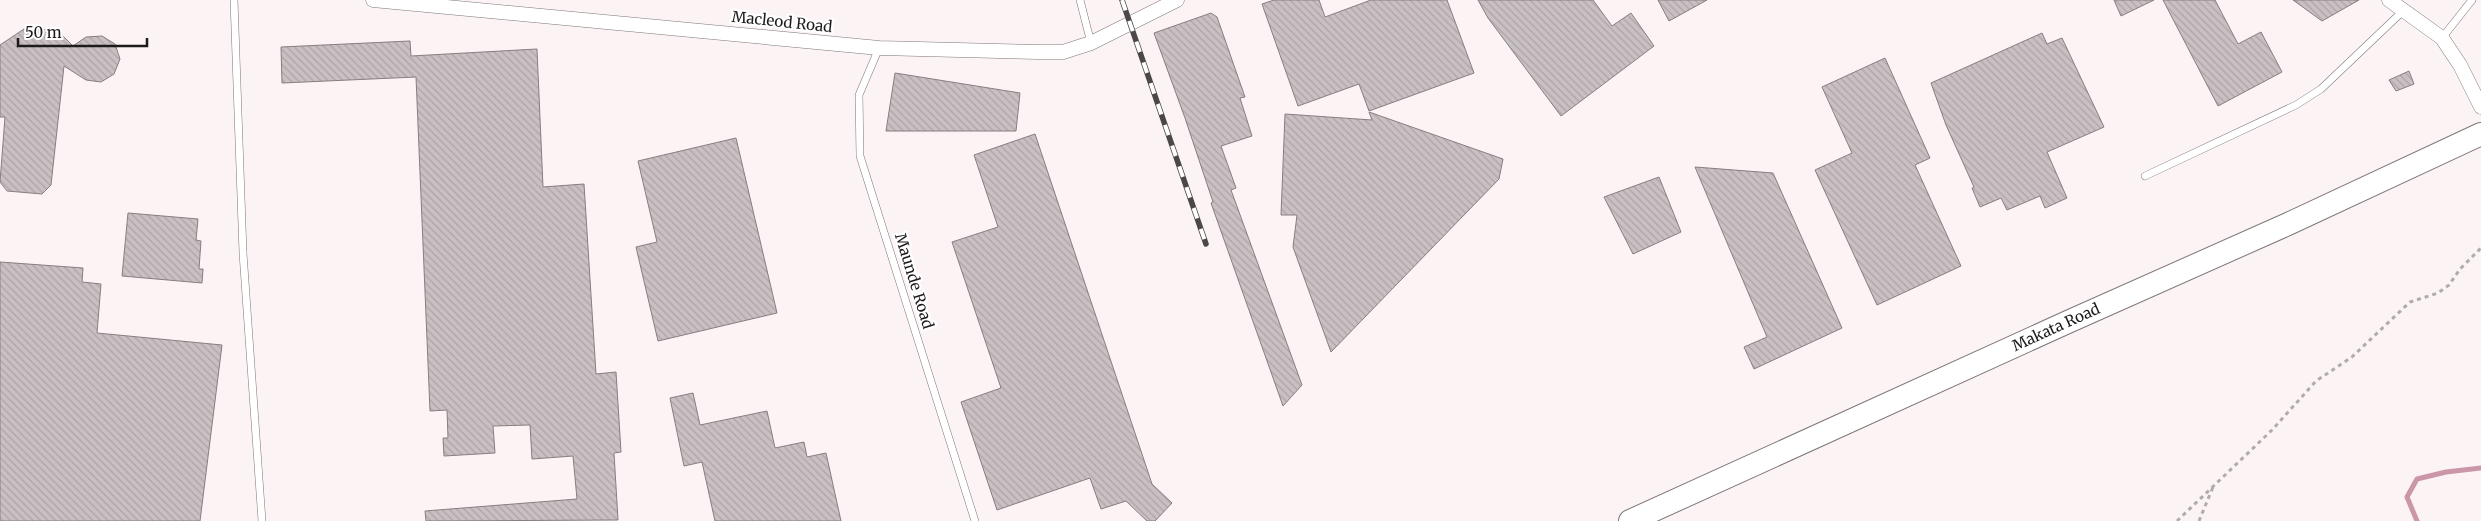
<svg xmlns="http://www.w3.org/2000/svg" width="2481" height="521" viewBox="0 0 2481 521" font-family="Merriweather,serif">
<defs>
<pattern id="building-back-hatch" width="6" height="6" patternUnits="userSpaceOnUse" patternTransform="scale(1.25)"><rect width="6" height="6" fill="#c9c0c3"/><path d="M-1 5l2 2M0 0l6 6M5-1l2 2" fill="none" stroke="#aca4a7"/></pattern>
</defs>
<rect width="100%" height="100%" fill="#fcf3f5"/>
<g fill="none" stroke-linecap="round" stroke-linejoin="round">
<path stroke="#cb97a8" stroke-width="5" d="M2417,521L2407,497L2417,479L2446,472L2481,468"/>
</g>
<g fill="url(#building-back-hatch)" stroke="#867e81">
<path d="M1274,0H1319L1325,17L1371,0H1447L1474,73L1369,111L1359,84L1298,106L1262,4Z"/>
<path d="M1478,0H1593L1612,26L1631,13L1654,46L1561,116L1488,18Z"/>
<path d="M1658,0H1707L1669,21Z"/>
<path d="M2114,0H2154L2121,16Z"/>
<path d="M2163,0H2215L2238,44L2261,32L2282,72L2218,106Z"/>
<path d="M2293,0H2359L2322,21Z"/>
<path d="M1211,13L1217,17L1245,97L1240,98L1252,136L1221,146L1236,188L1231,190L1302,385L1283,406L1211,203L1213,202L1185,118L1154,33Z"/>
<path d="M24,29L57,30L73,46L86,37L102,36L115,44L120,59L114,74L101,82L86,80L64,66L51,185L42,194L7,191L0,182L5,117H0V45Z"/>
<path d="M2042,33L2047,44L2062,38L2104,127L2047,152L2067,198L2045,208L2040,196L2007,210L2001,198L1980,207L1972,188L1974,187L1946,125L1931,83Z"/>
<path d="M410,41L411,56L537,49L543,187L584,184L596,374L616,372L621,452L614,453L618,520L426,521L425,511L577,499L573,456L532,459L530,425L493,426L495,453L444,456L443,438H448L447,410L430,411L416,77L282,83L281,47Z"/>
<path d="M1885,58L1930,158L1915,165L1961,266L1877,305L1815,170L1852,153L1822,87Z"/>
<path d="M2409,71L2414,84L2396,91L2389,80Z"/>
<path d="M895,73L1020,93L1016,131H886Z"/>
<path d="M1369,112L1503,159L1499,179L1331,352L1293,247L1297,215H1281L1285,114L1372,120Z"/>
<path d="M1035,134L1152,484L1172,503L1155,521H1147L1126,501L1101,509L1090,478L997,510L961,402L1001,388L952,242L998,227L974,155Z"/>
<path d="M736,138L777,313L658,341L636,247L657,242L638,161Z"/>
<path d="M1695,167L1773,173L1842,328L1754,369L1744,347L1767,337Z"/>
<path d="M1659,177L1681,232L1633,254L1604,197Z"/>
<path d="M128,213L198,219L196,240L201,241L199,269H203L202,283L122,276Z"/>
<path d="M0,262L83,268L82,282L101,284L97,333L222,345L200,521H0Z"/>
<path d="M693,393L700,425L767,411L775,448L804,442L807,457L826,453L841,521H715L702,462L684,466L670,398Z"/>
</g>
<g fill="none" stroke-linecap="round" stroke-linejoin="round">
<defs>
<g id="lane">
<path d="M234,0L243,253L262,521"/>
<path d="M1080,0L1091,43"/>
<path d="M2442,38L2472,0"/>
<path d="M879,48L859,95L860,156L975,521"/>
<path d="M2145,176L2296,105L2321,89L2403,11"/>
</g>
<g id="street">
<path d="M373,0L879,48L1038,52H1063L1091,43L1177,0"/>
<path d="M2389,0L2442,38L2460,65L2481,107"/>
</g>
<g id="primary">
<path id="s1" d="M1630,521L2070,321L2288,224L2481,134"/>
</g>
</defs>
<use href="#lane" stroke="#7e7678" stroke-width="8"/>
<use href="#street" stroke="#7e7678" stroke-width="15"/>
<use href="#primary" stroke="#7e7678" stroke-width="24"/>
<g stroke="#b2abad" stroke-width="3" stroke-dasharray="4 4" stroke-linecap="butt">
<path d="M2177,521L2272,430L2316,381L2352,357L2410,302L2438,293L2449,285L2460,269L2481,248"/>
<path d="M2199,521L2213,487"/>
</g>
<use href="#lane" stroke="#fff" stroke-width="7"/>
<use href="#street" stroke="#fff" stroke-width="14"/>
<use href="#primary" stroke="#fff" stroke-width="22"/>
<defs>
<path id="rail" d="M1122,0L1206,244"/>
</defs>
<use href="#rail" stroke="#4c4849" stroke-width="5.5"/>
<use href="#rail" stroke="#fff" stroke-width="4" stroke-dasharray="11" stroke-linecap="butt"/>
</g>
<g text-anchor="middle" stroke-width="4.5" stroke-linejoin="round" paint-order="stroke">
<g font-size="15" fill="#1d1a1b" stroke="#fff">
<text transform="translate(782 22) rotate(6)" y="5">Macleod Road</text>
<text transform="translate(914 281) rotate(73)" y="5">Maunde Road</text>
<text dy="5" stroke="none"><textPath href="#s1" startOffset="468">Makata Road</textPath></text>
</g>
</g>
<path d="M18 38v8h129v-8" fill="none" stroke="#1d1a1b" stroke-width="2.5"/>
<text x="25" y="38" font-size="15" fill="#1d1a1b" stroke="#ffffff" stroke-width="4" paint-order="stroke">50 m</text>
</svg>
